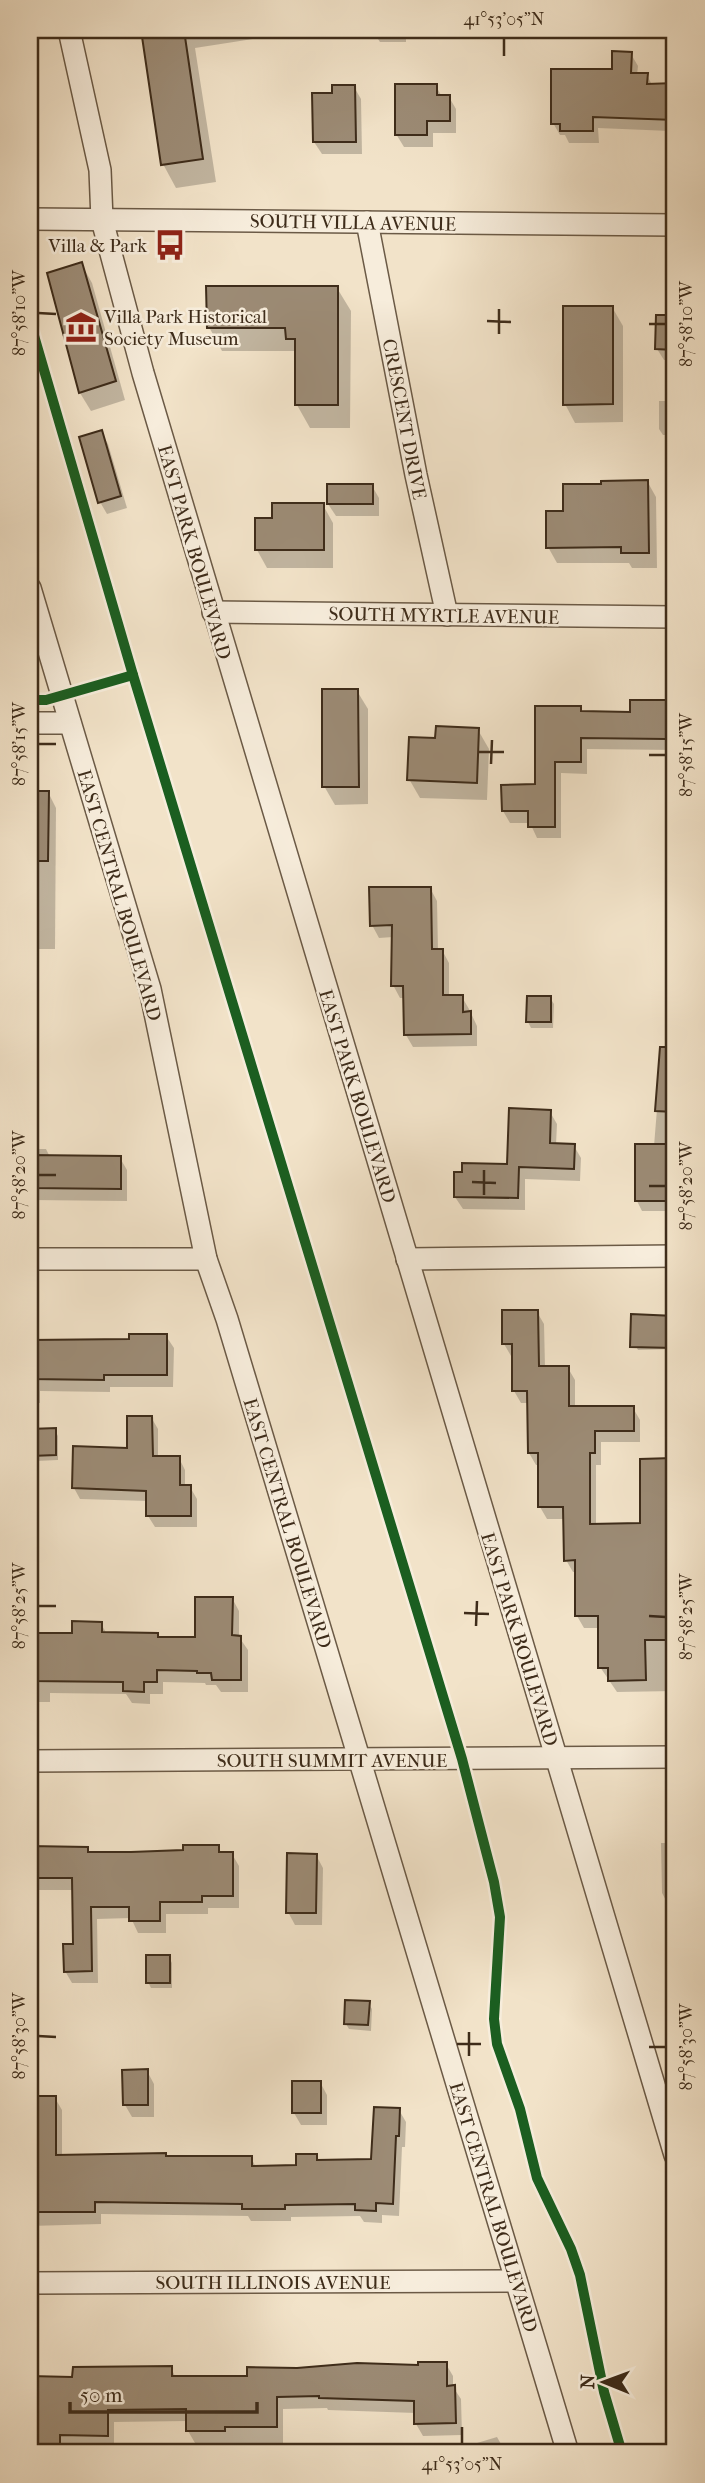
<svg xmlns="http://www.w3.org/2000/svg" width="705" height="2483" viewBox="0 0 705 2483" font-family="'IM FELL French Canon',serif">
<rect width="100%" height="100%" fill="#f2e3c9"/>
<filter id="stains"><feTurbulence type="fractalNoise" baseFrequency=".00286" numOctaves="4"/><feColorMatrix values="0 0 0 0 .2 0 0 0 0 .09 0 0 0 0 .02 0 0 0 .5 -.17"/></filter>
<radialGradient id="worn" r=".72"><stop offset=".6" stop-color="#630" stop-opacity="0"/><stop offset="1" stop-color="#630" stop-opacity=".3"/></radialGradient>
<g fill="#0003">
<path d="M143,30H292V33L195,48L216,182L176,188L163,164Z"/>
<path d="M372,30H406V42H380Z"/>
<path d="M631,54L638,66L637,75H647L652,85H675V155L670,146V131L598,128L599,143H569L565,135H560L553,123Z"/>
<path d="M436,86L442,97H449L456,109V133H433V147H404L396,134Z"/>
<path d="M354,87L361,99L362,154H322L314,142L334,94Z"/>
<path d="M82,265L92,283L125,400L91,411L80,393L49,274Z"/>
<path d="M337,288L351,311L350,428H310L297,405V355L295,351H222L209,327Z"/>
<path d="M612,307L623,326V422L575,423L565,404Z"/>
<path d="M658,316L675,317V361L664,360L657,349Z"/>
<path d="M659,401H675V435H663L659,429Z"/>
<path d="M101,432L108,444L127,508L107,514L100,502Z"/>
<path d="M647,481L656,497L657,568H632L629,563H557L548,547L565,513L603,486Z"/>
<path d="M372,486L379,498V516H336L328,504Z"/>
<path d="M323,505L333,523V568H267L257,550Z"/>
<path d="M357,691L368,709V804L335,805L324,786Z"/>
<path d="M632,702H675V750L587,749V774L561,773V838H537L530,823H510L503,811L536,786L580,708L583,713L632,714Z"/>
<path d="M478,730L489,749L487,800L420,798L409,779L437,740Z"/>
<path d="M30,792H48L56,808L55,949H30Z"/>
<path d="M430,888L437,901L438,950H442L449,963V997H462L469,1009L477,1026V1046L413,1047L406,1035L405,998H400L393,985V937L379,938L372,925Z"/>
<path d="M550,998L554,1004L553,1028H531L528,1022Z"/>
<path d="M659,1084L675,1085V1168H672V1211H642L637,1201L654,1146Z"/>
<path d="M550,1112L557,1124L556,1145L574,1146L581,1158L580,1181L525,1179V1210L463,1209L455,1197L509,1165Z"/>
<path d="M30,1149H46L50,1157L120,1158L127,1170V1201L30,1200Z"/>
<path d="M504,1312H537L544,1324L545,1367L568,1368L575,1380V1408H633L640,1420V1442H601V1465H596V1526L642,1525L671,1460L675,1468V1691L617,1692L600,1667L599,1628H584L577,1616V1572H573L566,1560L565,1519H547L540,1507L539,1465H536L529,1453V1403H521L514,1391V1356H511L504,1344Z"/>
<path d="M633,1316L675,1317V1349L638,1350L632,1339Z"/>
<path d="M166,1336L174,1348L173,1387H110V1392L40,1391V1403H30V1341H131Z"/>
<path d="M151,1417L158,1429V1458H179L185,1470V1487H190L197,1499V1527H155L148,1516V1501L80,1499L74,1488L129,1450Z"/>
<path d="M55,1430L58,1436V1460L36,1461L33,1455Z"/>
<path d="M232,1598L239,1611V1637L248,1650V1692H221L216,1685H206L205,1683L163,1682V1694H150V1704L132,1703L126,1694L50,1693V1702H30V1635L74,1634L101,1624L107,1634H157L159,1639H197Z"/>
<path d="M661,1843H675V1908H670L662,1893Z"/>
<path d="M218,1847L222,1854H232L239,1866V1908H208V1914H166V1933H138L131,1918L97,1919L98,1983H72L65,1971L74,1946V1890H30V1848L87,1849L90,1854L185,1852Z"/>
<path d="M316,1855L323,1868L322,1925H295L288,1912Z"/>
<path d="M169,1957L172,1963V1988H151L148,1982Z"/>
<path d="M368,2003L372,2009L371,2031L349,2029L346,2024Z"/>
<path d="M147,2071L154,2084V2117H132L125,2105L124,2072Z"/>
<path d="M320,2082L327,2095V2125H301L294,2113Z"/>
<path d="M55,2098L62,2110V2156L251,2158L256,2167H298L316,2156L320,2161H373L399,2110L406,2122L405,2147H402L399,2216L382,2215V2223L364,2222L360,2216L291,2217V2221H251L248,2216L101,2214V2224L30,2226V2156H34Z"/>
<path d="M446,2364L453,2376V2387L461,2399L462,2435L423,2436L416,2424V2413L328,2410L327,2408L283,2409V2443H195L188,2431V2421L114,2422V2448L66,2447V2453H34V2434H30V2378L74,2379L171,2368L176,2378H249Z"/>
<path d="M497,2437L506,2453H480L477,2443Z"/>
<path d="M124,2451H154L155,2453H124Z"/>
</g>
<g fill="#9c8b75" stroke="#3e2c1a" stroke-width="2">
<path d="M141,30H184L203,159L161,165Z"/>
<path d="M612,51L632,52L631,73H648L647,84L675,83V120L593,117V131H560V124H551V69H612Z"/>
<path d="M395,84H437V95H450V121H427V135H395Z"/>
<path d="M332,85H355L356,142H313L312,93H332Z"/>
<path d="M82,262L116,381L79,393L47,273Z"/>
<path d="M206,286H338V405H295V339H286L285,328H207Z"/>
<path d="M563,306H613V404L563,405Z"/>
<path d="M656,315H675V350L655,349Z"/>
<path d="M102,430L121,496L98,503L79,437Z"/>
<path d="M648,480L649,553H621V547L546,548V511H563V484H601V481Z"/>
<rect x="327" y="484" width="46" height="20"/>
<path d="M272,503H324V550H255V518H272Z"/>
<path d="M322,689H358L359,787H322Z"/>
<path d="M630,700H666V739L581,738V762H555V827H528V811H502L501,785L535,784V706H581V711L630,712Z"/>
<path d="M436,726L479,728L477,783L407,780L409,737L435,738Z"/>
<path d="M30,791H49L48,861H30Z"/>
<path d="M369,887H431L432,949H443V995H463V1012L471,1011V1034L404,1035L403,986H391L392,925L370,926Z"/>
<path d="M527,996H551V1022H526Z"/>
<path d="M660,1047H675V1112L655,1111Z"/>
<path d="M509,1108L551,1110L550,1143L575,1144L574,1169L519,1167L518,1198L454,1197V1172H462V1163L507,1164Z"/>
<rect x="635" y="1144" width="32" height="57"/>
<path d="M30,1155L121,1156V1189L30,1188Z"/>
<path d="M502,1310H538L539,1366H569V1406H634V1431H595V1453H590V1524L640,1523V1459L672,1458L674,1589H671V1640H645L646,1680L608,1681V1668H598V1616H575V1560L564,1561L563,1507H538V1453H528L527,1391H512V1344H502Z"/>
<path d="M631,1314L675,1316V1348L630,1347Z"/>
<path d="M129,1334H167V1375H104V1380L30,1379V1340L129,1339Z"/>
<path d="M127,1416H152L153,1456H180V1485H191V1516H146V1491L72,1488L73,1446L127,1448Z"/>
<path d="M56,1428V1455L31,1456L30,1429Z"/>
<path d="M195,1597H233L232,1635L241,1636V1680H212L211,1673H197V1671L157,1670V1682H144V1692L123,1691V1682L30,1681V1633H72V1621L102,1622V1632L158,1633V1637H195Z"/>
<path d="M183,1845H219V1852H233V1896H202V1902H160V1921H129V1907H91L92,1971L64,1972L63,1944H73L72,1878H30V1846L88,1847V1852H131L183,1850Z"/>
<path d="M287,1853L317,1854L316,1913H286Z"/>
<rect x="146" y="1955" width="24" height="28"/>
<path d="M345,2000L370,2001L368,2025L344,2024Z"/>
<path d="M148,2069V2105H123L122,2070Z"/>
<rect x="292" y="2081" width="29" height="32"/>
<path d="M32,2096H56V2155L166,2153V2156H252V2166L296,2165V2154H317V2160L371,2159L374,2107L400,2108L399,2136H396L393,2204L376,2203V2211L355,2210V2204L285,2205V2209H242V2204L95,2202V2212H30Z"/>
<path d="M418,2362H447V2386L455,2385L456,2423L414,2424V2401L319,2398V2396L277,2397V2427H225V2431H186V2409L108,2410V2436L60,2435V2453H32L30,2376L72,2377L73,2367L172,2366V2376H247V2367L297,2368L357,2363L418,2365Z"/>
</g>
<g fill="none" stroke-linecap="round" stroke-linejoin="round">
<defs>
<g id="minor">
<path d="M69,30L100,170L102,220L143,373L675,2155"/>
<path d="M30,219L675,225"/>
<path d="M367,222L416,475L447,615"/>
<path d="M30,588L150,989L206,1259L227,1319L568,2453"/>
<path d="M213,612L675,617"/>
<path d="M30,723H70"/>
<path d="M30,1259H206"/>
<path d="M407,1259L675,1256"/>
<path d="M30,1761L675,1757"/>
<path d="M30,2283L516,2281"/>
</g>
</defs>
<use href="#minor" stroke="#6b5a46" stroke-width="24"/>
<use href="#minor" stroke="#f7eddc" stroke-width="21"/>
<defs>
<g id="cycleway">
<path d="M30,322L133,675L462,1759L494,1882L500,1917L494,2019L497,2044L520,2109L537,2178L571,2249L580,2275L604,2392L622,2453"/>
<path d="M30,700H46L133,675"/>
</g>
</defs>
<use href="#cycleway" stroke="#f7eddc" stroke-width="15"/>
<use href="#cycleway" stroke="#1b5e20" stroke-width="10"/>
</g>
<path fill="none" stroke="#3e2c1a" stroke-width="2.5" d="M504,56V38M38,313L56,314M487,321L511,322M649,324H666M499,334V309M38,744H56M479,752H504M649,755H666M491,764L492,740M38,1175H56M472,1182L496,1183M649,1186H666M484,1195V1170M38,1606H56M464,1613L489,1614M649,1616L666,1617M476,1626L477,1601M38,2036L56,2037M457,2044H481M649,2047H666M469,2056V2032M462,2444V2427"/>
<defs>
<symbol id="bus-bare" viewBox="-9 -9 18 18"><path d="M-5-6H5V4H4V6H2V4H-2V6H-4V4H-5ZM-3.5-4V0h7V-4ZM-3.5 1.2v1.5H-2V1.2ZM2 1.2v1.5H3.5V1.2Z" fill="#8f2418" stroke="#f7eddc" stroke-width="2.5" paint-order="stroke"/></symbol>
<symbol id="museum-bare" viewBox="-9 -9 18 18"><path d="M0-6L6-3V-2H-6V-3ZM-5-1h2V3h-2ZM-1-1h2V3h-2ZM3-1h2V3H3ZM-6 4H6V6H-6Z" fill="#8f2418" stroke="#f7eddc" stroke-width="2.5" paint-order="stroke"/></symbol>
</defs>
<g fill-rule="evenodd">
<use href="#bus-bare" x="148" y="223" width="44" height="44"/>
<use href="#museum-bare" x="59" y="305" width="44" height="44"/>
</g>
<g text-anchor="middle" stroke-width="5" stroke-linejoin="round" paint-order="stroke">
<g font-size="19" fill="#3e2c1a" stroke="#f7eddc">
<text transform="translate(353 222) rotate(1)" y="7">SOUTH VILLA AVENUE</text>
<text transform="translate(405 419) rotate(79)" y="7">CRESCENT DRIVE</text>
<text transform="translate(195 552) rotate(74)" y="7">EAST PARK BOULEVARD</text>
<text transform="translate(444 615) rotate(1)" y="7">SOUTH MYRTLE AVENUE</text>
<text transform="translate(120 895) rotate(74)" y="7">EAST CENTRAL BOULEVARD</text>
<text transform="translate(358 1096) rotate(73)" y="7">EAST PARK BOULEVARD</text>
<text transform="translate(288 1523) rotate(73)" y="7">EAST CENTRAL BOULEVARD</text>
<text transform="translate(520 1639) rotate(73)" y="7">EAST PARK BOULEVARD</text>
<text x="332" y="1767">SOUTH SUMMIT AVENUE</text>
<text transform="translate(494 2207) rotate(73)" y="7">EAST CENTRAL BOULEVARD</text>
<text x="273" y="2289">SOUTH ILLINOIS AVENUE</text>
</g>
<g font-size="19" fill="#3e2c1a" stroke="#f7eddc" text-anchor="end">
<text x="147" y="252">Villa &amp; Park</text>
<text x="104" y="323" text-anchor="start">Villa Park Historical<tspan x="104" dy="22">Society Museum</tspan></text>
</g>
</g>
<rect width="705" height="2483" fill="none" stroke="#f2e3c9" stroke-width="77"/>
<g transform="translate(604 2382) rotate(271)" stroke="#f7eddc" stroke-width="5" paint-order="stroke">
<path d="M0-5L12 26L0 18L-12 26Z" fill="#3e2c1a"/>
<text y="-10" font-size="19" font-weight="bold" text-anchor="middle" fill="#3e2c1a">N</text>
</g>
<path d="M70 2402v10h187v-10" fill="none" stroke="#3e2c1a" stroke-width="3.5"/>
<text x="80" y="2402" font-size="21" fill="#3e2c1a" stroke="#f7eddc" stroke-width="5" paint-order="stroke">50 m</text>
<rect x="38" y="38" width="628" height="2406" fill="none" stroke="#3e2c1a" stroke-width="2.5"/>
<g font-size="18" text-anchor="middle" fill="#3e2c1a">
<text x="504" y="25">41°53'05"N</text>
<text transform="translate(19 313) rotate(-90)" y="6">87°58'10"W</text>
<text transform="translate(686 324) rotate(-90)" y="6">87°58'10"W</text>
<text transform="translate(19 744) rotate(-90)" y="6">87°58'15"W</text>
<text transform="translate(686 755) rotate(-90)" y="6">87°58'15"W</text>
<text transform="translate(19 1175) rotate(-90)" y="6">87°58'20"W</text>
<text transform="translate(686 1186) rotate(-90)" y="6">87°58'20"W</text>
<text transform="translate(19 1606) rotate(-90)" y="6">87°58'25"W</text>
<text transform="translate(686 1617) rotate(-90)" y="6">87°58'25"W</text>
<text transform="translate(19 2036) rotate(-90)" y="6">87°58'30"W</text>
<text transform="translate(686 2047) rotate(-90)" y="6">87°58'30"W</text>
<text x="462" y="2470">41°53'05"N</text>
</g>
<rect width="100%" height="100%" filter="url(#stains)"/>
<rect width="100%" height="100%" fill="url(#worn)"/>
</svg>
